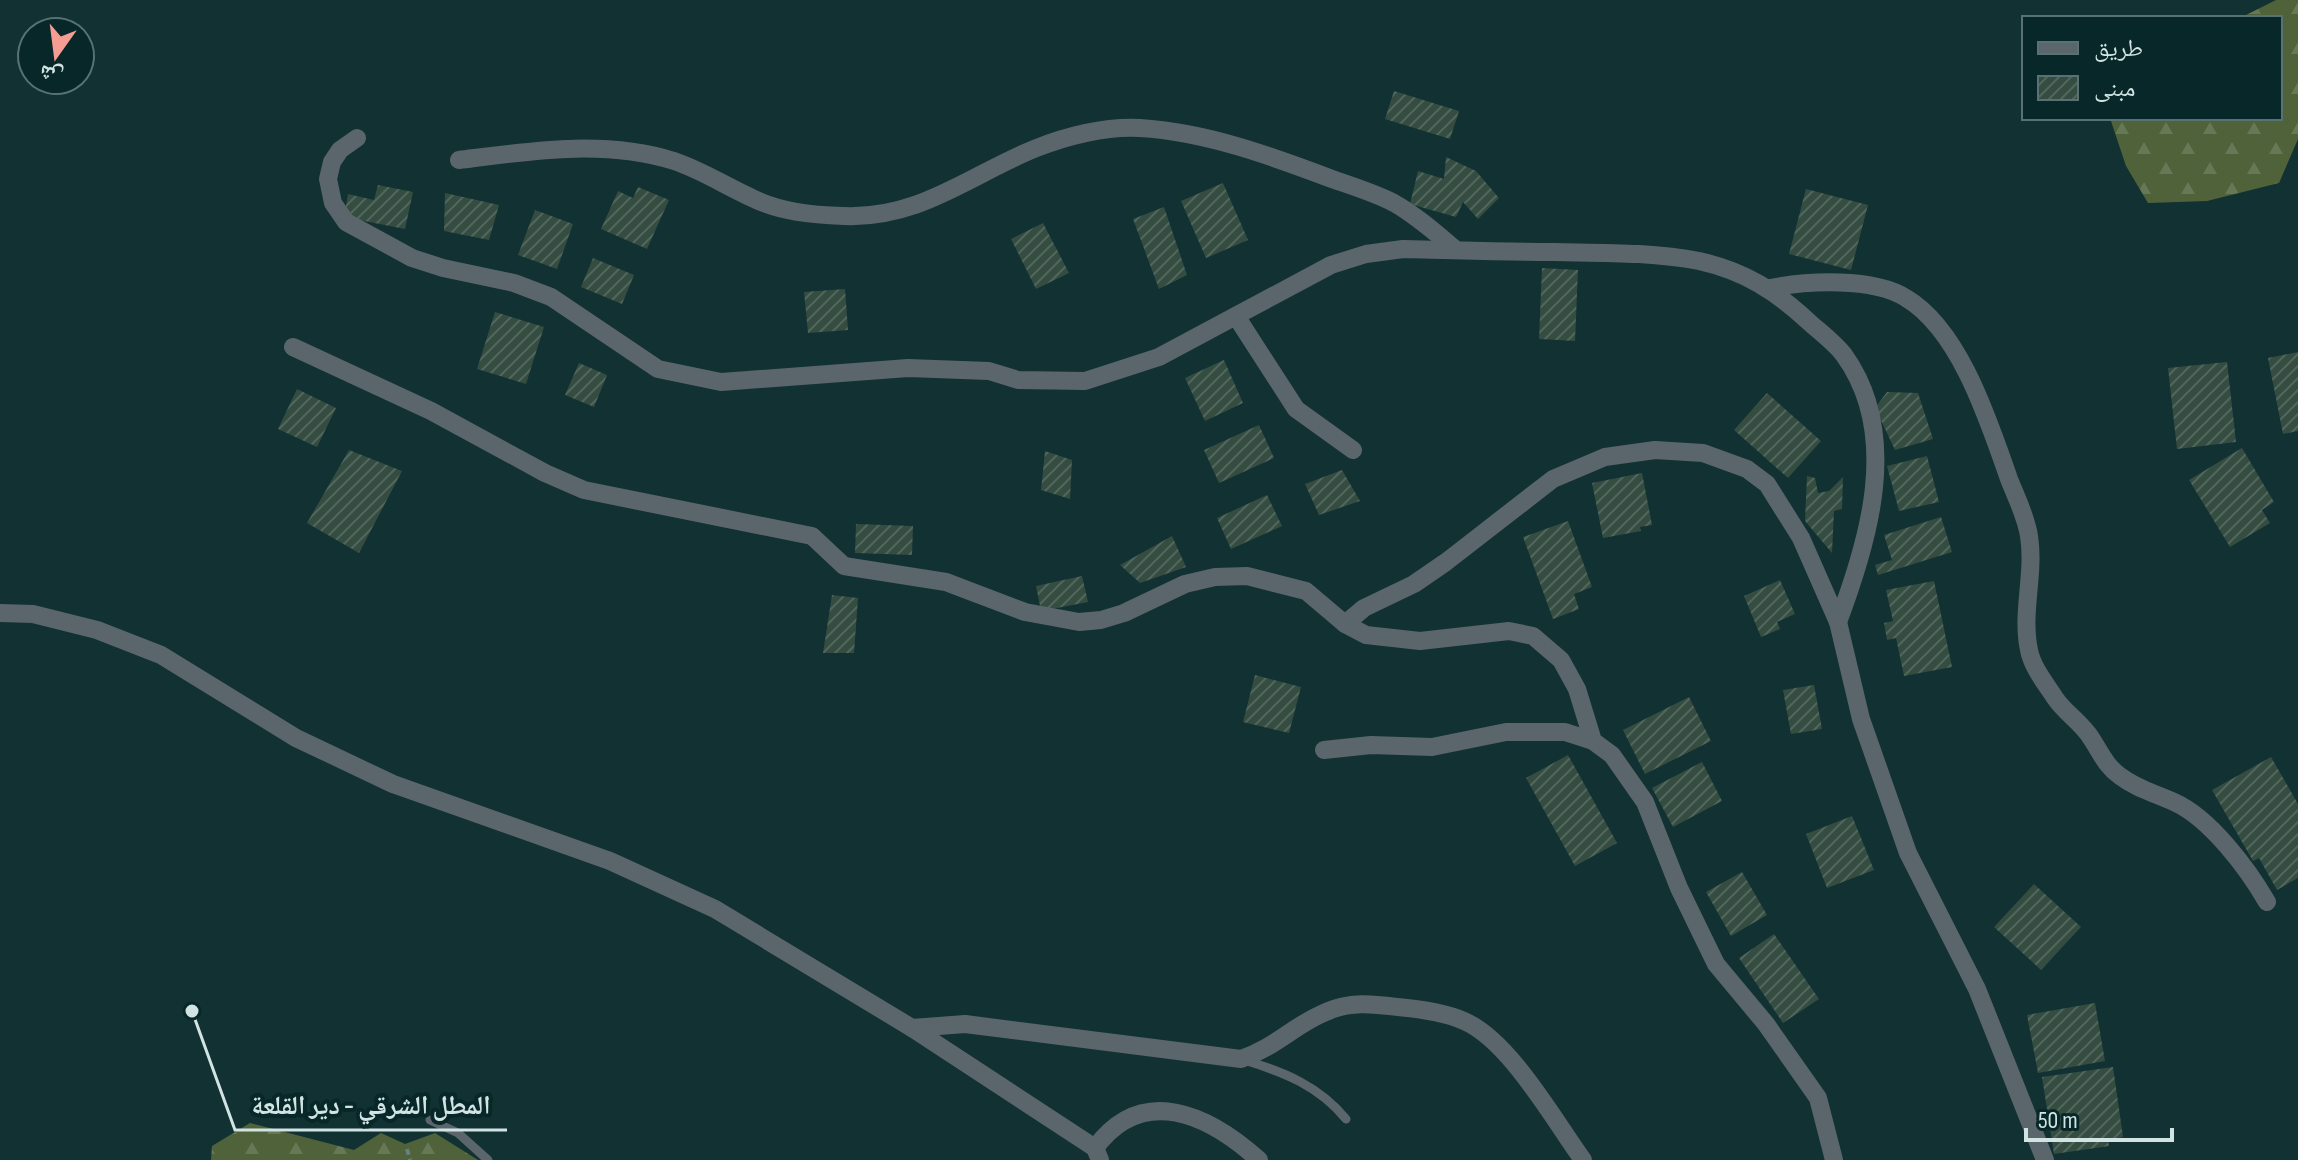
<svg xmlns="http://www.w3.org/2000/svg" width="2298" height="1160" viewBox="0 0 2298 1160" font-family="'Sofia Sans Condensed','Noto Naskh Arabic',sans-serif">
<defs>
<pattern id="forest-firs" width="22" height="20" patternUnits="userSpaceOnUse" patternTransform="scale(2)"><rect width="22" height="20" fill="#4f6239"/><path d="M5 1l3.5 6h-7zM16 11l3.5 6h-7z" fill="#677856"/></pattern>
<pattern id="building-hatch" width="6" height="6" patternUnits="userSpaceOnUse" patternTransform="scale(2)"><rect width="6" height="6" fill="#354d41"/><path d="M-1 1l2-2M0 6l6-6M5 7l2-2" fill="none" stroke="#51665c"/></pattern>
</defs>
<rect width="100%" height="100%" fill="#123132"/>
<g fill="url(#forest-firs)">
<path d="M2276,0H2298V139L2279,183L2207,201L2148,203L2126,166L2110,118H2280V18H2240Z"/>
<path d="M250,1123L354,1150L381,1133L405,1144L435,1133L478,1160H211L212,1146Z"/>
</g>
<g fill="url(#building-hatch)">
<path d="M1394,91L1459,111L1450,139L1385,119Z"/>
<path d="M1446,157L1476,171L1499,198L1478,219L1463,202L1456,217L1410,204L1418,171L1444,179Z"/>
<path d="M1223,183L1248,240L1206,258L1181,201Z"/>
<path d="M378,185L413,192L405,229L344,217L348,194L374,200Z"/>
<path d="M638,187L669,200L647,249L601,229L618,191L633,198Z"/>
<path d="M1806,189L1868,205L1851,270L1789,254Z"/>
<path d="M445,193L499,205L489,240L444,231Z"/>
<path d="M1164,207L1187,275L1159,289L1133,219Z"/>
<path d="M535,210L573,224L557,269L518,255Z"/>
<path d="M1043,223L1069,273L1036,289L1011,239Z"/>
<path d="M593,258L634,275L622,304L581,287Z"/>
<path d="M1542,268L1578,270L1575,341L1539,339Z"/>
<path d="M845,289L848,330L808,333L804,292Z"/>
<path d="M495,312L544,327L526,384L477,369Z"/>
<path d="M2298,352V431L2283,434L2268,358Z"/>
<path d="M1224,360L1243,403L1205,421L1185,378Z"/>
<path d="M2227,362L2236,442L2177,449L2168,368Z"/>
<path d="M579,363L607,375L594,407L565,395Z"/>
<path d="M297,389L336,408L317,447L278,429Z"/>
<path d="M1887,392L1918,393L1933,439L1895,450L1875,408Z"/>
<path d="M1767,393L1821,441L1788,478L1734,430Z"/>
<path d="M1259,425L1274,458L1219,483L1204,450Z"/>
<path d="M2242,448L2274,502L2262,510L2270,523L2230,547L2189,480Z"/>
<path d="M349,450L402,471L359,553L307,523Z"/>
<path d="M1045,451L1072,460L1070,499L1041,490Z"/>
<path d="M1927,456L1939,502L1899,511L1887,466Z"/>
<path d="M1342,470L1360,501L1319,515L1305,484Z"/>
<path d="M1642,473L1652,525L1640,527L1641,531L1603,538L1592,483Z"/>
<path d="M1807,476L1815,478L1818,493L1829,491L1843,477L1842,509L1834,511L1832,553L1805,521Z"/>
<path d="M1267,495L1282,526L1231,549L1217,518Z"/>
<path d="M1941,517L1952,552L1878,575L1875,565L1892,560L1884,535Z"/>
<path d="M1568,521L1592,587L1574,594L1579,609L1553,619L1523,537Z"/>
<path d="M856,524L913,526L912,555L855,553Z"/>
<path d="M1172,536L1186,567L1140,583L1120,565Z"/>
<path d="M1082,576L1088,602L1041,611L1036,586Z"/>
<path d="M1780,580L1795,614L1777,622L1780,629L1761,637L1744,596Z"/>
<path d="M1934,581L1952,667L1904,676L1896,638L1887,640L1884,623L1893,621L1886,590Z"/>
<path d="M832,595L858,598L854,653H823Z"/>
<path d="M1255,675L1301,687L1289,733L1243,722Z"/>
<path d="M1814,685L1822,729L1791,734L1783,690Z"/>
<path d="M1689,697L1711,741L1645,774L1623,730Z"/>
<path d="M1568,755L1617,843L1575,866L1526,778Z"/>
<path d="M2271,757L2298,804V878L2277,890L2259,858L2253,861L2212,790Z"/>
<path d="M1702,762L1722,801L1673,827L1652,788Z"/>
<path d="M1852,816L1874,870L1827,888L1806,834Z"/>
<path d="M1742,872L1767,915L1731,936L1706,892Z"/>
<path d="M2034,884L2081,927L2041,970L1994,927Z"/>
<path d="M1774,934L1819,999L1783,1023L1739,958Z"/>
<path d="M2095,1003L2105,1061L2038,1073L2027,1015Z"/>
<path d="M2113,1067L2123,1137L2108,1140L2109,1146L2054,1154L2042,1077Z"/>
</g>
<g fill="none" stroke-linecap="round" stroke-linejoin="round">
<path stroke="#678081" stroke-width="4" stroke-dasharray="6 4" stroke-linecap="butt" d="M407,1149L410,1160"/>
<g stroke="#5b666c" stroke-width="9">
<path d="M1244,1060C1284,1072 1319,1086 1346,1119"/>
<path d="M430,1120L458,1133L488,1160"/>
</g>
<g stroke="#5b666c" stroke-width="18">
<path d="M357,138L340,150L332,162L328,179L333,203L346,222L412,258L443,268L514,283L551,297L658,369L721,382L908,368L989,371L1018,380L1085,381L1159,357L1331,265L1366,254L1403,249C1453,250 1504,252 1554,252C1602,253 1652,252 1699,261C1744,271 1776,291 1809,322C1820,332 1835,343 1844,355C1901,434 1869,540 1838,622"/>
<path d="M459,160C530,151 604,139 674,161C701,170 724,185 750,197C779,212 812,215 844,216C919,219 968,176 1034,149C1066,136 1106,126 1140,128C1206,132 1271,156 1332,179C1352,186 1375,193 1394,203C1417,216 1437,234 1456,250"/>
<path d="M1770,288C1807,281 1873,277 1906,298C1960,330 1989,422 2009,479C2016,497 2026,516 2029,536C2035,574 2021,612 2029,650C2032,667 2046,684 2055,698C2065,713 2082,723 2091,738C2101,753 2105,765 2120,776C2137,789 2154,793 2174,802C2210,818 2248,869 2267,902"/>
<path d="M1236,316L1296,409L1353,450"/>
<path d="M293,347L431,411L545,473L584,490L812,536L844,566L946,582L1025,612L1079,622L1101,620L1124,613L1185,584L1215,577L1247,576L1306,591L1345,624"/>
<path d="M0,613L33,614L97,630L161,655L296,738L393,784L610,861L715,909L912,1028L1095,1148L1100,1160"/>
<path d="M1324,750L1371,745L1432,747L1506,732H1565L1593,741"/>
<path d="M912,1028L965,1024L1241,1059C1276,1047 1294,1025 1326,1012C1350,1001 1373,1004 1398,1007C1420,1009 1444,1012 1464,1021C1509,1040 1554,1120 1583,1160"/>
<path d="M1095,1148C1143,1083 1209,1115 1259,1160"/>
<path d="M1834,1160L1818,1098L1766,1024L1716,964L1679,888L1645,802L1612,755L1593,741L1577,689L1561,660L1533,636L1509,631L1420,641L1366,635L1345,624L1364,608L1414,584L1446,562L1553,479L1605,457L1655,450L1703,453L1747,469L1767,484L1801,538L1838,622L1861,719L1908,853L1977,989L2045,1160"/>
</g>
</g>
<path fill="none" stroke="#d1e3e3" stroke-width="3" d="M192 1011L235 1130H507"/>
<circle fill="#d1e3e3" stroke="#072728" stroke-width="3" cx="192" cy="1011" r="8"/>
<g font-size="26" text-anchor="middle" font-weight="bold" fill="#d1e3e3" stroke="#072728" stroke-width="8" stroke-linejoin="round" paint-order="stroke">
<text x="371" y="1114">المطل الشرقي - دير القلعة</text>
</g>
<rect x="2022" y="16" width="260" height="104" fill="#072728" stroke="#587273" stroke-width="2"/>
<rect x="2038" y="42" width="40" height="12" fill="#5b666c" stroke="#587273" stroke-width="2"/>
<text x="2094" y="56" font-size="24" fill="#d1e3e3">طريق</text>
<rect x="2038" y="76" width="40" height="24" fill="url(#building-hatch)" stroke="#587273" stroke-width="2"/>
<text x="2094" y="96" font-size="24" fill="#d1e3e3">مبنى</text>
<g transform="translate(56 56) rotate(194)"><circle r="38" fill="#072728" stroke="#587273" stroke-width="2"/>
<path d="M0-6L14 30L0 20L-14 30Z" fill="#f59c93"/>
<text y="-12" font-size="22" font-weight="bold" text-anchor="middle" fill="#d1e3e3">ش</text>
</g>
<path d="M2026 1128v12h146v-12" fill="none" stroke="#d1e3e3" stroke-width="4"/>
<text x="2038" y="1128" font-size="24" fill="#d1e3e3" stroke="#072728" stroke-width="6" paint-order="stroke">50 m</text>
</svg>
